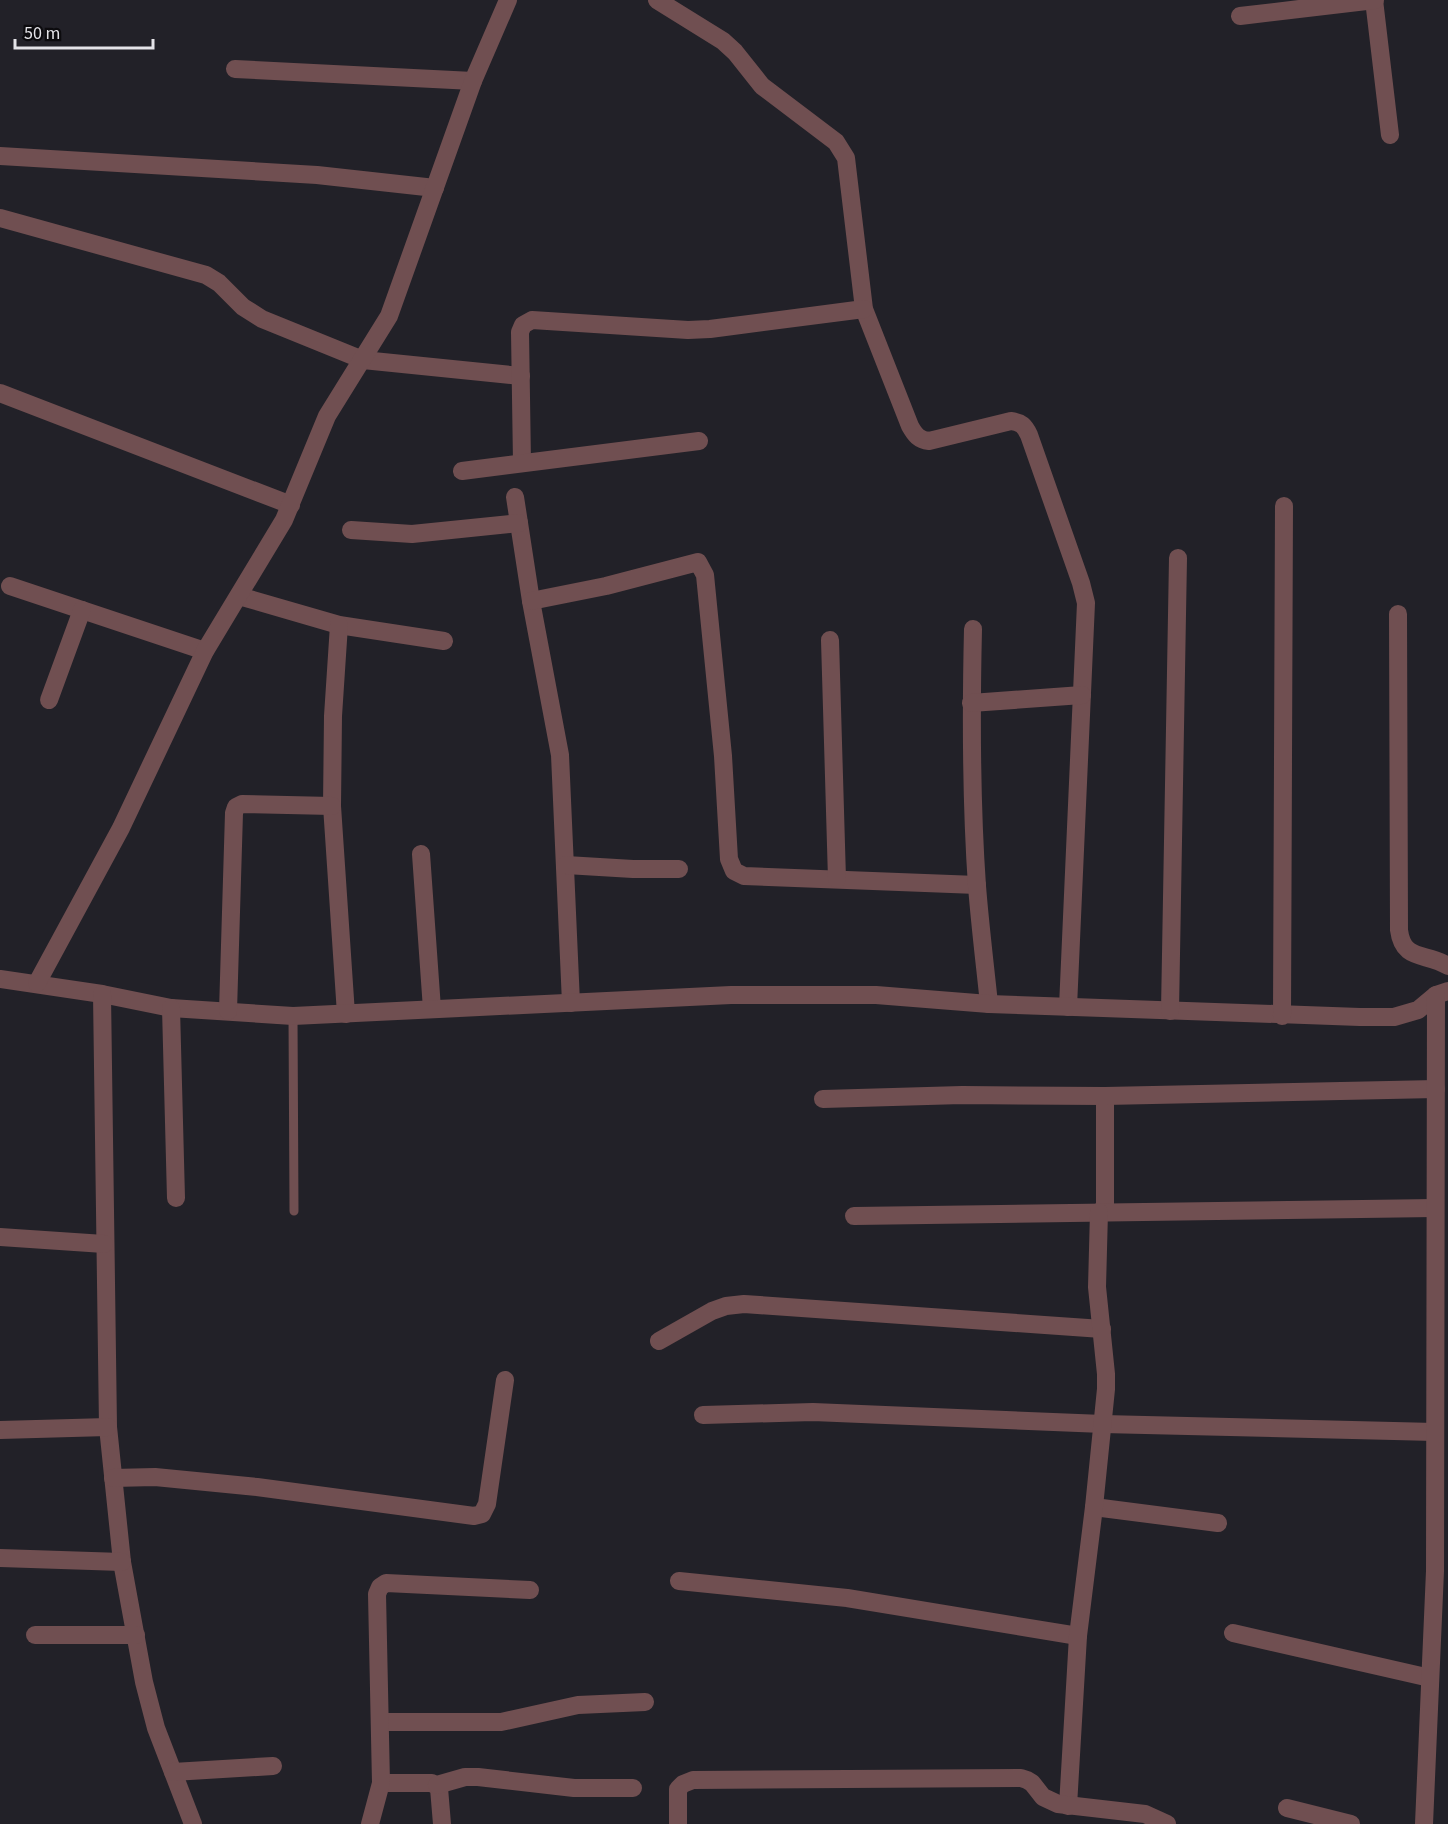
<svg xmlns="http://www.w3.org/2000/svg" width="1448" height="1824" viewBox="0 0 1448 1824" font-family="'Source Sans 3',sans-serif">
<rect width="100%" height="100%" fill="#222128"/>
<g fill="none" stroke-linecap="round" stroke-linejoin="round">
<path stroke="#704f51" stroke-width="9" d="M293,1016L294,1211"/>
<g stroke="#704f51" stroke-width="18">
<path d="M657,0L723,41L735,52L762,86L836,142L846,158L864,309L910,426C915,435 919,440 929,441L1011,421C1021,422 1025,426 1029,435L1081,583L1086,603L1068,1007"/>
<path d="M1374,0L1390,135"/>
<path d="M1240,16L1375,0"/>
<path d="M235,69L473,81"/>
<path d="M0,156L317,175L435,188"/>
<path d="M0,218L206,275L219,283L243,307L262,319L363,360L521,376"/>
<path d="M0,393L291,505"/>
<path d="M522,463L520,332L523,325L532,320L688,330L710,329L864,309"/>
<path d="M462,471L699,441"/>
<path d="M515,497L531,601L560,755L571,1003"/>
<path d="M351,530L412,534L519,523"/>
<path d="M10,586L205,651"/>
<path d="M239,596L339,625L444,641"/>
<path d="M531,601L606,586L698,562L705,575L723,756L729,859L734,871L744,876L977,885"/>
<path d="M1398,614L1399,930C1403,962 1426,952 1448,966"/>
<path d="M339,625L333,716L332,806L346,1014"/>
<path d="M973,629C971,714 971,800 977,886C980,925 985,965 989,1004"/>
<path d="M830,640L837,879"/>
<path d="M49,700L82,610"/>
<path d="M971,703L1082,695"/>
<path d="M421,854L432,1009"/>
<path d="M566,865L633,869H679"/>
<path d="M0,979L102,994L171,1008L293,1016L731,995H876L989,1004L1360,1017H1394L1418,1010L1436,995L1448,991"/>
<path d="M37,983L121,828L205,651L284,520L327,416L389,316L473,81L508,0"/>
<path d="M102,994L108,1427L122,1562L144,1682L156,1728L193,1824"/>
<path d="M171,1008L176,1198"/>
<path d="M228,1011L234,813L236,807L242,804L332,806"/>
<path d="M1170,1011L1178,558"/>
<path d="M1282,1016L1284,506"/>
<path d="M1105,1096V1212"/>
<path d="M823,1099L962,1095L1105,1096L1436,1089"/>
<path d="M854,1216L1435,1208"/>
<path d="M0,1237L104,1244"/>
<path d="M659,1341L712,1311L726,1306L744,1304L1102,1329"/>
<path d="M703,1415L813,1412L1103,1424L1435,1432"/>
<path d="M0,1430L108,1427"/>
<path d="M113,1478L155,1477L257,1487L474,1516L482,1514L487,1504L505,1380"/>
<path d="M1094,1507L1218,1523"/>
<path d="M0,1558L122,1562"/>
<path d="M679,1581L847,1598L1078,1636"/>
<path d="M1233,1633L1430,1678"/>
<path d="M35,1635H136"/>
<path d="M380,1722H501L578,1705L645,1702"/>
<path d="M173,1772L273,1766"/>
<path d="M381,1783H432L439,1788L442,1824"/>
<path d="M437,1785L465,1777H478L574,1788H633"/>
<path d="M1068,1806L1078,1636L1094,1507L1106,1389V1374L1097,1287L1099,1212"/>
<path d="M1287,1808L1351,1824"/>
<path d="M370,1824L381,1783L377,1594L380,1587L386,1583L530,1590"/>
<path d="M678,1824V1789L683,1784L693,1780L1021,1778L1027,1780L1032,1783L1043,1797L1058,1804L1145,1814L1167,1824"/>
<path d="M1424,1824L1435,1571L1436,995"/>
</g>
</g>
<path d="M15 39v9h138v-9" fill="none" stroke="#e4e3e8" stroke-width="3"/>
<text x="24" y="39" font-size="18" fill="#e4e3e8" stroke="#0c0b0e" stroke-width="4.5" paint-order="stroke">50 m</text>
</svg>
